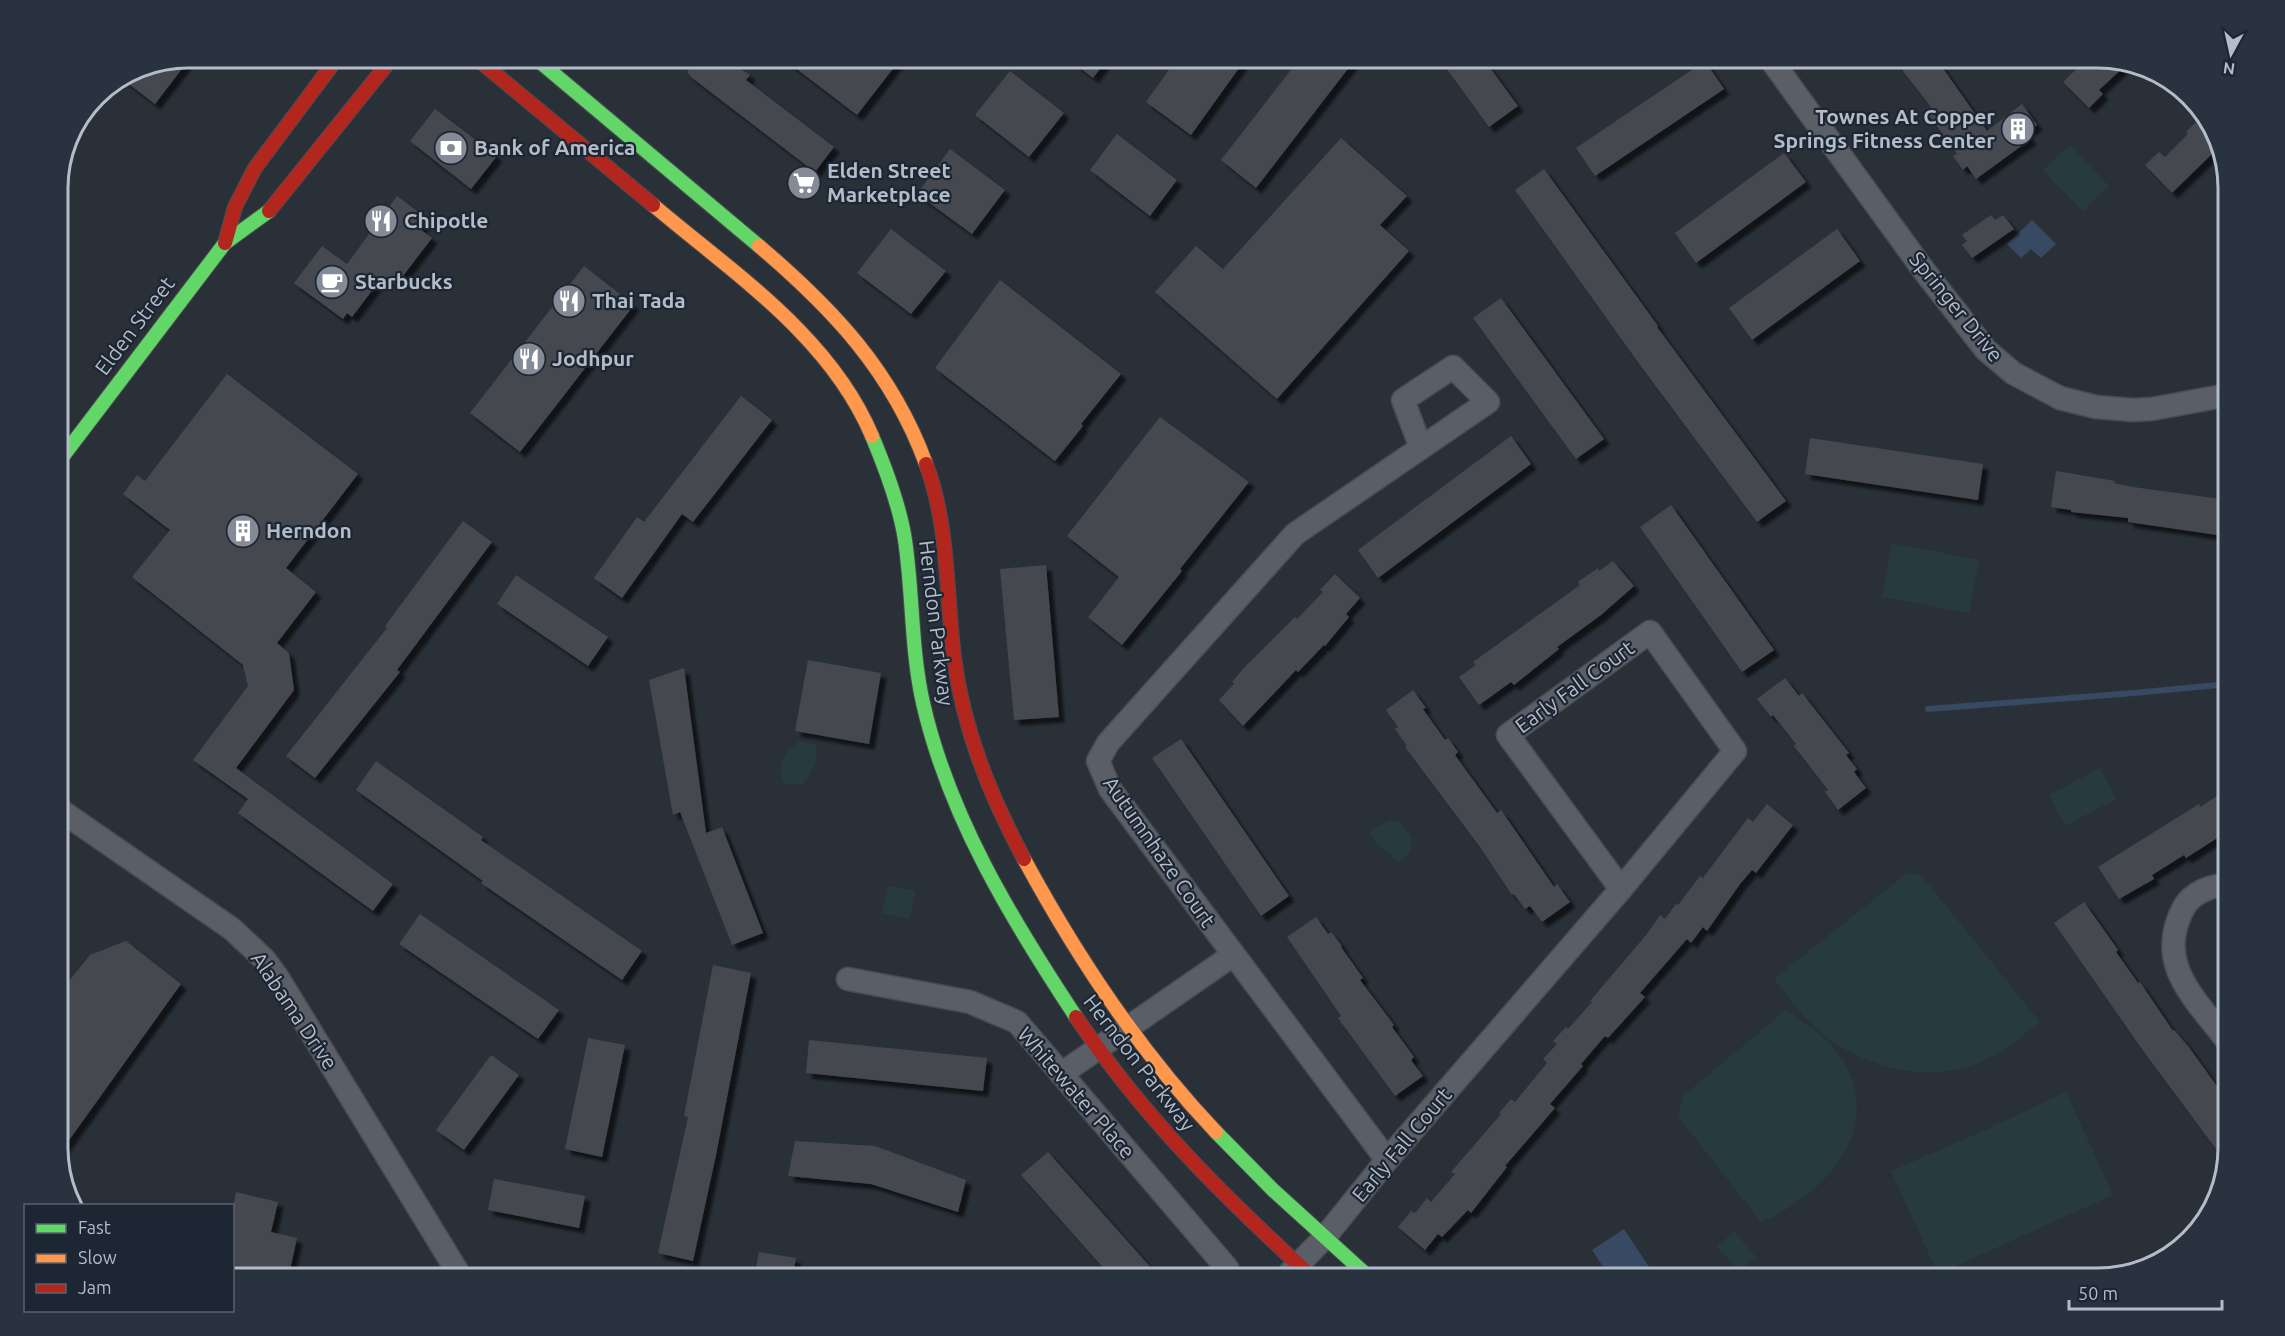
<svg xmlns="http://www.w3.org/2000/svg" width="2285" height="1336" viewBox="0 0 2285 1336" font-family="Ubuntu,sans-serif">
<defs>
<filter id="shadow"><feDropShadow dx="5.5" dy="5.5" stdDeviation="1.5" flood-color="#0009"/></filter>
</defs>
<rect width="100%" height="100%" fill="#2a3038"/>
<g fill="#273a3e">
<path d="M2070,145L2109,186L2083,211L2043,170Z"/>
<path d="M1892,543L1979,560L1969,613L1882,597Z"/>
<path d="M799,741L815,744C821,759 811,774 802,785L785,784C774,764 784,755 799,741Z"/>
<path d="M2100,768L2116,799L2065,826L2049,795Z"/>
<path d="M1389,820L1400,822L1412,836L1410,852L1399,862L1375,842L1369,831Z"/>
<path d="M1907,873L1921,875L2040,1022C2022,1036 2004,1051 1983,1061C1931,1084 1870,1070 1827,1037C1806,1022 1790,999 1774,979Z"/>
<path d="M888,886L916,891L909,919L882,913Z"/>
<path d="M1786,1010C1806,1024 1834,1042 1846,1065C1882,1135 1821,1197 1761,1222L1678,1116L1683,1096Z"/>
<path d="M2066,1092L2113,1195L1938,1274L1891,1171L1970,1137Z"/>
<path d="M1734,1232L1756,1257L1739,1271L1717,1246Z"/>
</g>
<g fill="#384963">
<path d="M2032,220L2056,244L2041,258L2031,249L2021,258L2007,244Z"/>
<path d="M1624,1229L1657,1279H1608L1610,1277L1592,1250Z"/>
</g>
<g fill="none" stroke-linecap="round" stroke-linejoin="round">
<path stroke="#384963" stroke-width="6" d="M1928,709L2134,693L2228,684"/>
</g>
<g fill="#444950" filter="url(#shadow)">
<path d="M191,57L155,104L121,78L138,67Z"/>
<path d="M698,57H742L735,65L750,75L746,80L834,147L815,172L691,77L687,72Z"/>
<path d="M781,57H902L857,115Z"/>
<path d="M1066,57H1109L1093,78Z"/>
<path d="M1178,57H1247L1191,135L1146,102Z"/>
<path d="M1301,57H1357L1256,188L1221,160Z"/>
<path d="M1438,57H1482L1518,106L1489,127Z"/>
<path d="M1892,57H1935L1987,131L2022,104L2037,125L2026,133L2031,139L1976,179L1967,166L1963,170L1953,156L1957,154L1926,111L1931,107Z"/>
<path d="M2089,57H2097L2126,65L2099,90L2103,94L2089,108L2063,82Z"/>
<path d="M1705,61L1724,89L1595,176L1576,148Z"/>
<path d="M1010,71L1064,113L1029,157L975,115Z"/>
<path d="M435,109L497,156L471,189L410,141Z"/>
<path d="M2204,114L2217,149L2172,193L2145,165L2159,152L2165,157L2188,134L2186,132Z"/>
<path d="M1117,134L1177,180L1150,216L1090,170Z"/>
<path d="M1341,138L1407,196L1380,225L1409,251L1277,399L1155,292L1196,246L1223,269Z"/>
<path d="M950,149L1005,190L972,234L917,194Z"/>
<path d="M1784,153L1806,182L1696,263L1675,233Z"/>
<path d="M1544,169L1658,326L1657,327L1786,501L1757,522L1640,365L1515,190Z"/>
<path d="M397,196L428,219L420,229L432,238L396,285L383,276L352,317L347,313L343,319L294,283L322,246L347,264Z"/>
<path d="M1991,215L1995,220L2003,215L2014,229L1972,258L1962,245L1967,241L1962,235Z"/>
<path d="M891,229L946,271L911,314L857,273Z"/>
<path d="M1837,229L1860,261L1752,340L1729,308Z"/>
<path d="M584,266L634,305L520,452L470,413Z"/>
<path d="M1000,280L1121,374L1081,424L1083,426L1055,461L935,368Z"/>
<path d="M1501,298L1604,439L1576,459L1473,318Z"/>
<path d="M227,374L358,474L286,568L316,592L277,643L289,653L294,690L236,768L393,884L373,911L238,813L248,799L193,760L248,686L243,665L132,577L170,530L123,494L137,475L145,481Z"/>
<path d="M741,396L772,420L693,522L682,514L622,598L594,578L637,517L644,522Z"/>
<path d="M1160,417L1249,482L1180,569L1182,571L1122,645L1088,617L1119,577L1067,536Z"/>
<path d="M1511,436L1531,464L1378,578L1358,550Z"/>
<path d="M1810,438L1983,464L1978,500L1805,474Z"/>
<path d="M2056,471L2115,481L2114,483L2133,487L2228,500L2224,536L2128,522V518L2071,512V510L2051,507Z"/>
<path d="M1671,505L1774,650L1742,672L1640,527Z"/>
<path d="M463,521L492,542L397,670L400,672L315,778L286,756L387,628L385,626Z"/>
<path d="M1613,561L1634,586L1601,615L1557,647L1559,649L1514,685L1511,682L1479,705L1459,677L1476,665L1473,662L1580,585L1578,582L1598,568L1599,571Z"/>
<path d="M1046,565L1059,717L1014,720L1000,569Z"/>
<path d="M1335,574L1360,598L1346,614L1349,617L1325,646L1324,645L1298,672L1296,670L1243,726L1219,700L1234,684L1232,682L1243,669L1295,617L1297,619L1323,592L1320,590Z"/>
<path d="M516,575L608,637L588,666L497,604Z"/>
<path d="M808,660L881,673L869,744L795,731Z"/>
<path d="M684,668L706,833L722,827L763,933L732,945L680,812L673,815L649,680Z"/>
<path d="M1785,678L1799,696L1802,693L1849,753L1846,755L1857,769L1854,772L1866,788L1838,810L1825,792L1828,790L1794,746L1796,744L1773,715L1771,717L1757,699Z"/>
<path d="M1413,690L1426,708L1423,709L1445,740L1448,738L1458,752L1455,755L1497,813L1501,810L1554,887L1557,884L1570,902L1542,922L1530,906L1525,909L1514,894L1512,895L1480,847L1405,747L1407,746L1395,729L1398,727L1386,710Z"/>
<path d="M1181,739L1289,896L1261,916L1152,758Z"/>
<path d="M376,761L483,837L481,840L642,951L622,980L481,883L483,881L356,790Z"/>
<path d="M2217,796L2228,813V831L2186,858L2184,855L2152,875L2154,879L2119,899L2098,867L2199,804L2200,807Z"/>
<path d="M1767,804L1793,825L1776,847L1756,873L1752,870L1740,884L1707,931L1703,927L1691,943L1687,939L1640,993L1645,997L1608,1038L1605,1036L1581,1064L1583,1066L1550,1104L1555,1108L1505,1166L1507,1167L1471,1213L1468,1210L1442,1237L1438,1234L1425,1250L1398,1227L1411,1211L1415,1213L1427,1198L1431,1202L1455,1174L1451,1172L1501,1114L1499,1113L1511,1099L1515,1102L1547,1063L1543,1059L1557,1044L1553,1041L1566,1027L1568,1029L1592,1002L1590,1001L1647,934L1660,915L1665,919L1676,904L1678,905L1700,876L1703,878L1748,818L1753,822Z"/>
<path d="M2084,902L2118,950L2116,952L2138,983L2140,982L2173,1031L2174,1030L2188,1046L2222,1093L2220,1096L2228,1107V1149L2225,1161L2144,1052L2054,923Z"/>
<path d="M420,914L559,1010L538,1039L399,944Z"/>
<path d="M1316,917L1328,934L1331,932L1342,946L1341,947L1363,978L1360,980L1394,1025L1392,1027L1414,1057L1411,1060L1423,1076L1395,1096L1338,1018L1341,1016L1287,937Z"/>
<path d="M126,941L181,984L57,1157V996L90,955Z"/>
<path d="M713,965L751,973L716,1155L693,1261L658,1253L688,1117L684,1116Z"/>
<path d="M588,1038L625,1045L602,1157L565,1149Z"/>
<path d="M809,1040L987,1058L983,1091L806,1073Z"/>
<path d="M491,1055L519,1075L464,1150L436,1130Z"/>
<path d="M795,1141L875,1146L966,1180L958,1212L871,1184L788,1176Z"/>
<path d="M1048,1152L1161,1279H1113L1021,1175Z"/>
<path d="M494,1179L585,1196L579,1228L488,1210Z"/>
<path d="M236,1192L278,1202L271,1232L297,1238L288,1279H232L233,1208Z"/>
<path d="M759,1252L796,1258L792,1279H754Z"/>
</g>
<g fill="none" stroke-linecap="round" stroke-linejoin="round">
<defs>
<g id="street">
<path d="M1769,57L1925,272L1986,350L2013,373L2060,398L2096,407L2133,410L2152,409L2228,395"/>
<path d="M1650,632L1735,751L1621,889L1508,735Z"/>
<path d="M57,808L232,929L264,959L278,978L462,1279"/>
<path d="M2228,885C2213,884 2192,893 2184,907C2153,964 2196,999 2228,1042"/>
<path d="M848,979L970,1002L1017,1022L1227,1268"/>
<path d="M1061,1074L1233,955"/>
<path d="M1387,1160L1110,789L1098,761L1108,743L1295,534L1488,402L1453,367L1403,400L1421,448"/>
<path d="M1284,1279L1325,1237L1387,1160L1621,889"/>
</g>
<g id="fast">
<path d="M534,57L759,246"/>
<path d="M872,436C885,467 900,507 905,540C913,594 911,650 923,703C949,817 1012,920 1076,1017"/>
<path d="M57,464L225,243L269,211"/>
<path d="M1216,1132L1273,1190L1371,1279"/>
</g>
<g id="slow">
<path d="M653,205C733,273 830,336 872,436"/>
<path d="M759,246C833,309 892,371 926,464"/>
<path d="M1024,859C1077,957 1139,1051 1216,1132"/>
</g>
<g id="jam">
<path d="M475,57L653,205"/>
<path d="M269,211L393,57"/>
<path d="M225,243L235,207L255,168L338,57"/>
<path d="M926,464C949,525 946,593 954,657C963,729 990,795 1024,859"/>
<path d="M1076,1017C1145,1119 1223,1196 1314,1279"/>
</g>
</defs>
<use href="#street" stroke="#484c53" stroke-width="25"/>
<use href="#fast" stroke="#484c53" stroke-width="16"/>
<use href="#slow" stroke="#484c53" stroke-width="16"/>
<use href="#jam" stroke="#484c53" stroke-width="16"/>
<use href="#street" stroke="#5a5e66" stroke-width="22"/>
<use href="#fast" stroke="#63d668" stroke-width="14"/>
<use href="#slow" stroke="#ff974d" stroke-width="14"/>
<use href="#jam" stroke="#b3261e" stroke-width="14"/>
</g>
<defs>
<symbol id="building-disc" viewBox="-11 -11 22 22"><circle r="9.5" fill="#848b96" stroke="#1d2633"/><path d="M-4-6H4V6H1V3H-1V6H-4ZM-2.5-4.3h1.7v1.8h-1.7ZM.8-4.3h1.7v1.8H.8ZM-2.5-1h1.7V.8h-1.7ZM.8-1h1.7V.8H.8Z" fill="#fff"/></symbol>
<symbol id="bank-disc" viewBox="-11 -11 22 22"><circle r="9.5" fill="#848b96" stroke="#1d2633"/><path d="M-6-4H6V4H-6ZM0-2.3a2.3 2.3 0 1 0 0 4.6a2.3 2.3 0 1 0 0-4.6Z" fill="#fff"/></symbol>
<symbol id="supermarket-disc" viewBox="-11 -11 22 22"><circle r="9.5" fill="#848b96" stroke="#1d2633"/><path d="M-6-5.5h2.5l.6 2H6L4.5 2H-2.5L-4.4-4H-6ZM-1.5 3.2a1.3 1.3 0 1 0 .1 0ZM3 3.2a1.3 1.3 0 1 0 .1 0Z" fill="#fff"/></symbol>
<symbol id="restaurant-disc" viewBox="-11 -11 22 22"><circle r="9.5" fill="#848b96" stroke="#1d2633"/><path d="M-5-6h1v4h1v-4h1v4h1v-4h1v5L-1.5 .5V6h-2V.5L-5-1ZM5-6V6H3V1.5H1.5Q1.5-4 5-6Z" fill="#fff"/></symbol>
<symbol id="cafe-disc" viewBox="-11 -11 22 22"><circle r="9.5" fill="#848b96" stroke="#1d2633"/><path d="M-5.5-4.5H6V0H3Q3 3.5 0 3.5H-2.5Q-5.5 3.5-5.5 0ZM3-3.2v2h1.7v-2ZM-6 4.5H4V6H-6Z" fill="#fff"/></symbol>
</defs>
<g fill-rule="evenodd">
<use href="#building-disc" x="1999" y="110" width="38" height="38"/>
<use href="#bank-disc" x="432" y="129" width="38" height="38"/>
<use href="#supermarket-disc" x="785" y="164" width="38" height="38"/>
<use href="#restaurant-disc" x="362" y="202" width="38" height="38"/>
<use href="#cafe-disc" x="313" y="263" width="38" height="38"/>
<use href="#restaurant-disc" x="550" y="282" width="38" height="38"/>
<use href="#restaurant-disc" x="510" y="340" width="38" height="38"/>
<use href="#building-disc" x="224" y="512" width="38" height="38"/>
</g>
<g text-anchor="middle" stroke-width="4.5" stroke-linejoin="round" paint-order="stroke">
<g font-size="21" font-weight="bold" fill="#b4bcc9" stroke="#1d2633" text-anchor="start">
<text x="1995" y="124" text-anchor="end">Townes At Copper<tspan x="1995" dy="24">Springs Fitness Center</tspan></text>
<text x="474" y="155">Bank of America</text>
<text x="827" y="178">Elden Street<tspan x="827" dy="24">Marketplace</tspan></text>
<text x="404" y="228">Chipotle</text>
<text x="355" y="289">Starbucks</text>
<text x="592" y="308">Thai Tada</text>
<text x="552" y="366">Jodhpur</text>
<text x="266" y="538">Herndon</text>
</g>
<g font-size="21" fill="#b4bcc9" stroke="#1d2633">
<text transform="translate(1956 307) rotate(51)" y="7">Springer Drive</text>
<text transform="translate(135 326) rotate(-53)" y="7">Elden Street</text>
<text transform="translate(936 623) rotate(83)" y="7">Herndon Parkway</text>
<text transform="translate(1575 687) rotate(-36)" y="7">Early Fall Court</text>
<text transform="translate(1159 852) rotate(55)" y="7">Autumnhaze Court</text>
<text transform="translate(294 1011) rotate(56)" y="7">Alabama Drive</text>
<text transform="translate(1139 1063) rotate(52)" y="7">Herndon Parkway</text>
<text transform="translate(1076 1093) rotate(49)" y="7">Whitewater Place</text>
<text transform="translate(1402 1145) rotate(-50)" y="7">Early Fall Court</text>
</g>
</g>
<path d="M0 0H2285V1336H0ZM188 68H2098A120 120 0 0 1 2218 188V1148A120 120 0 0 1 2098 1268H188A120 120 0 0 1 68 1148V188A120 120 0 0 1 188 68Z" fill="#29323f" fill-rule="evenodd"/>
<path fill="none" stroke="#b4bcc9" stroke-width="3" d="M188 68H2098A120 120 0 0 1 2218 188V1148A120 120 0 0 1 2098 1268H188A120 120 0 0 1 68 1148V188A120 120 0 0 1 188 68Z"/>
<rect x="24" y="1204" width="210" height="108" fill="#1d2633" stroke="#59626f" stroke-width="1.5"/>
<rect x="36" y="1224" width="30" height="9" fill="#63d668" stroke="#59626f" stroke-width="1.5"/>
<text x="78" y="1234" font-size="18" fill="#b4bcc9">Fast</text>
<rect x="36" y="1254" width="30" height="9" fill="#ff974d" stroke="#59626f" stroke-width="1.5"/>
<text x="78" y="1264" font-size="18" fill="#b4bcc9">Slow</text>
<rect x="36" y="1284" width="30" height="9" fill="#b3261e" stroke="#59626f" stroke-width="1.5"/>
<text x="78" y="1294" font-size="18" fill="#b4bcc9">Jam</text>
<g transform="translate(2231 54) rotate(188)" stroke="#1d2633" stroke-width="4.5" paint-order="stroke">
<path d="M0-4.5L10 22L0 15L-10 22Z" fill="#b4bcc9"/>
<text y="-9" font-size="16" font-weight="bold" text-anchor="middle" fill="#b4bcc9">N</text>
</g>
<path d="M2069 1300v9h153v-9" fill="none" stroke="#b4bcc9" stroke-width="3"/>
<text x="2078" y="1300" font-size="18" fill="#b4bcc9" stroke="#1d2633" stroke-width="4.5" paint-order="stroke">50 m</text>
</svg>
